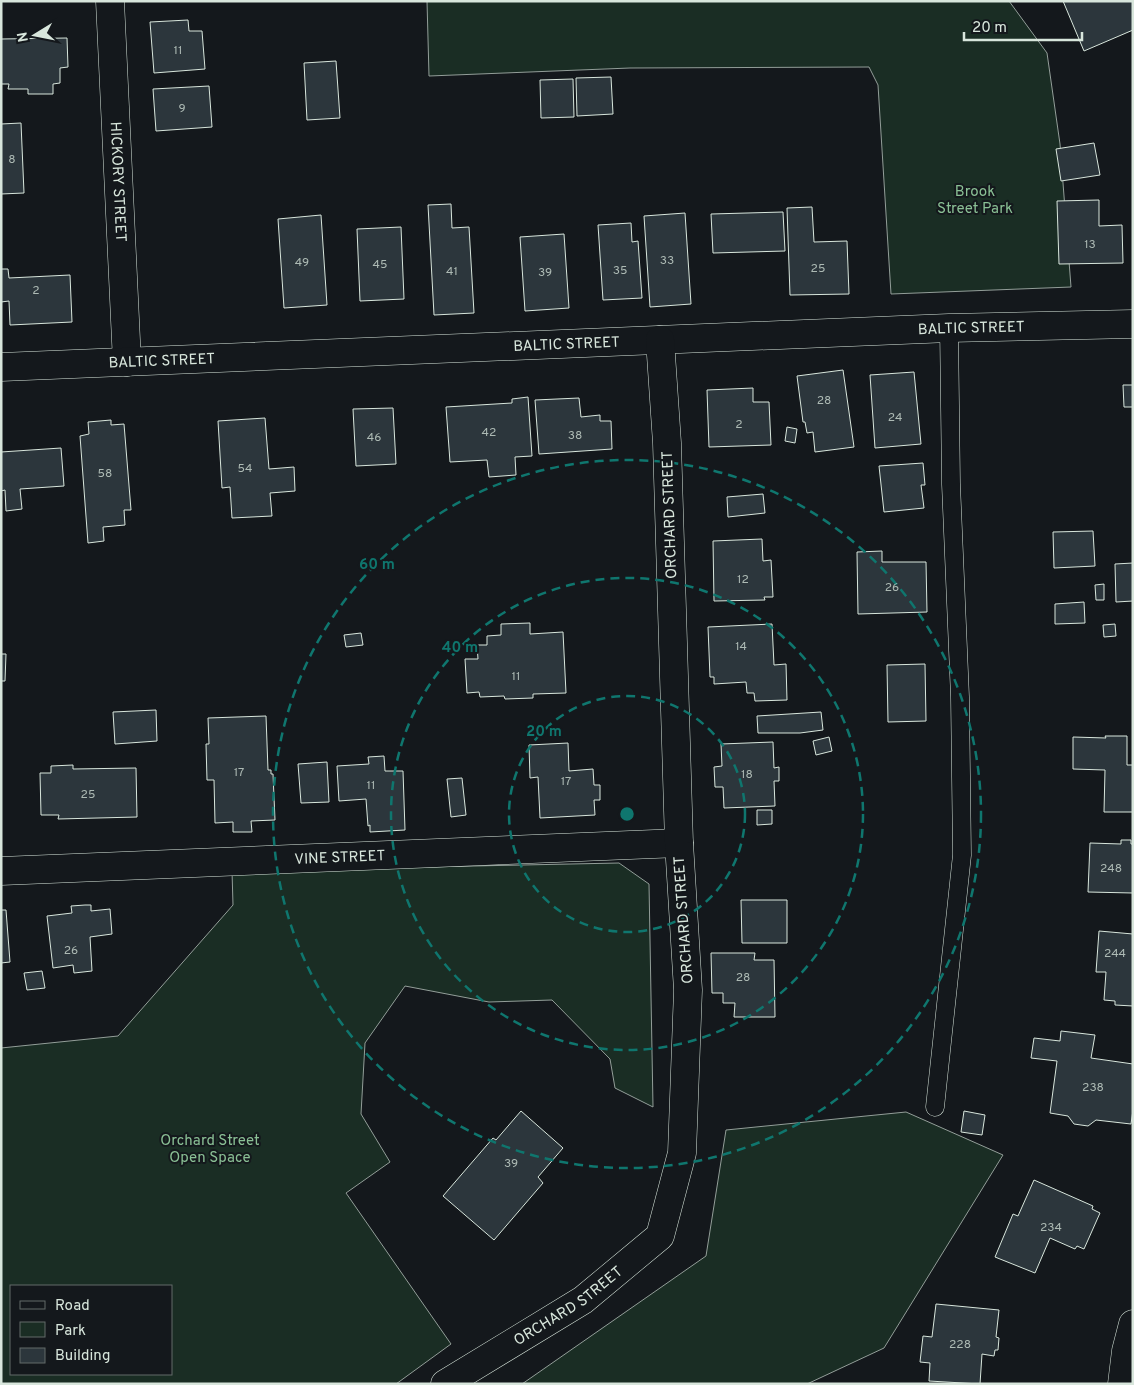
<svg xmlns="http://www.w3.org/2000/svg" width="1134" height="1385" viewBox="0 0 1134 1385" font-family="Overpass,sans-serif">
<rect width="100%" height="100%" fill="#14181c"/>
<g fill="#1a2d24" stroke="#939e99" fill-rule="evenodd">
<path d="M427,1H1009L1047,53L1060,144L1071,287L891,294L878,85L869,67L630,68L429,76Z"/>
<path d="M619,863L649,884L653,1107L615,1088L610,1059L552,1000L489,1002L405,986L365,1043L361,1114L390,1162L346,1193L451,1344L396,1384H1V1048L118,1036L233,905L232,871ZM11,1286H171V1374H11Z"/>
<path d="M906,1112L1003,1155L884,1348L807,1384H522L706,1256L726,1130Z"/>
</g>
<g fill="#2c363c" stroke="#d8e6dc">
<path d="M1063,1H1133V30L1084,51Z"/>
<path d="M188,20L189,31H202L205,69L154,73L150,22Z"/>
<path d="M67,38L68,67L60,68V83L53,84V94H28V89H8L9,84H1V39Z"/>
<path d="M336,61L340,118L307,120L304,63Z"/>
<path d="M611,77L613,114L577,116L576,78Z"/>
<path d="M573,79L574,117L541,118L540,80Z"/>
<path d="M209,86L212,127L156,131L153,89Z"/>
<path d="M21,123L24,193L1,194V124Z"/>
<path d="M1094,143L1100,175L1061,181L1056,149Z"/>
<path d="M1099,200V226L1122,225L1123,263L1059,264L1057,201Z"/>
<path d="M451,204L452,228L469,227L474,313L434,315L428,205Z"/>
<path d="M812,207L814,242L847,241L849,294L790,295L787,208Z"/>
<path d="M783,212L785,251L713,253L711,214Z"/>
<path d="M685,213L691,304L650,307L644,216Z"/>
<path d="M321,215L327,305L284,308L278,219Z"/>
<path d="M631,223L632,242L638,241L642,298L603,300L598,225Z"/>
<path d="M401,227L404,299L360,301L357,229Z"/>
<path d="M564,234L569,308L525,311L520,237Z"/>
<path d="M1,269H8L9,278L70,275L72,322L10,325L9,301L1,302Z"/>
<path d="M843,370L854,447L815,452L813,432L807,433L805,422H803L797,376Z"/>
<path d="M914,372L921,444L875,448L870,375Z"/>
<path d="M1133,378V407H1124L1123,385H1133Z"/>
<path d="M753,388V402H769L771,445L709,447L707,390Z"/>
<path d="M528,397L532,456L515,457L516,475L489,477L487,460L450,462L446,407L512,403V399Z"/>
<path d="M579,398L581,417L600,415V421H611L612,449L539,454L535,400Z"/>
<path d="M393,408L396,464L356,466L353,409Z"/>
<path d="M265,418L269,469L294,467L295,491L270,493L272,516L232,518L230,487L222,488L218,421Z"/>
<path d="M111,420V425L124,424L131,510H124L125,525L103,527L104,541L88,543L80,436L89,434L88,422Z"/>
<path d="M787,427L797,429L795,443L785,441Z"/>
<path d="M61,448L64,486L20,489L22,509L6,511L5,490L1,491V452Z"/>
<path d="M923,463L925,485H921L924,508L884,512L879,466Z"/>
<path d="M763,494L765,513L728,517L727,497Z"/>
<path d="M1093,531L1095,566L1054,568L1053,532Z"/>
<path d="M762,539L763,561L771,560L773,597H764L765,600L714,601L713,541Z"/>
<path d="M882,551V562H926L927,612L858,614L857,552Z"/>
<path d="M1133,563V601L1116,602L1115,564Z"/>
<path d="M1104,584V600H1096L1095,585Z"/>
<path d="M1084,602L1085,623L1055,624V604Z"/>
<path d="M530,623V634L563,632L566,693L533,694V698L505,699L504,696L480,697L479,692L467,693L465,659H478L477,645H487V636L501,635V624Z"/>
<path d="M772,624L774,665L786,664L787,700L755,701L754,693H747L746,682L714,684V677H710L708,627Z"/>
<path d="M1115,624L1116,636L1104,637L1103,625Z"/>
<path d="M361,633L363,645L346,647L344,635Z"/>
<path d="M1,654H6L5,681H1Z"/>
<path d="M925,664L926,721L888,722L887,665Z"/>
<path d="M156,710L157,741L115,744L113,712Z"/>
<path d="M821,712L823,730L800,733H758L757,716Z"/>
<path d="M266,716L268,770H271V774H273L275,820L251,821L252,832H233V822L215,823L214,780H207L206,744H209L208,718Z"/>
<path d="M1105,736H1127V765H1133V812H1104L1105,770L1073,769V737L1106,738Z"/>
<path d="M829,737L832,751L816,755L813,741Z"/>
<path d="M773,742L774,768L779,767V781H774L775,806L724,808L723,787H715L714,767L722,766L721,744Z"/>
<path d="M568,743L569,771L593,769L594,785H600V800H594L595,815L540,818L538,777L530,778L529,745Z"/>
<path d="M384,756L385,771H403L405,830L370,832V825L368,826L366,799L339,801L337,766L369,764L368,757Z"/>
<path d="M327,762L329,802L301,803L298,764Z"/>
<path d="M73,765V769L136,768L137,817L58,819L59,815H41L40,773H51V766Z"/>
<path d="M462,778L466,815L451,817L447,779Z"/>
<path d="M757,810H772V824L757,825Z"/>
<path d="M1121,840H1131V844H1133V893L1088,892L1090,843L1121,844Z"/>
<path d="M741,900H787V943H742Z"/>
<path d="M85,905H91V911L110,909L112,934L90,937L92,971L74,973L73,965L53,968L47,916L72,913L71,906Z"/>
<path d="M1,910H6L10,962L1,963Z"/>
<path d="M1099,931L1133,934V1006L1115,1005V1001L1104,1000L1106,972H1096Z"/>
<path d="M711,953H755L754,960H774L775,1017H734L735,1003H723V993H712Z"/>
<path d="M42,971L45,988L27,990L24,973Z"/>
<path d="M1061,1031L1095,1035L1091,1058L1133,1064V1110L1131,1124L1096,1120L1088,1126L1074,1124L1068,1116L1050,1113L1057,1061L1031,1058L1034,1038L1060,1041Z"/>
<path d="M521,1111L563,1148L538,1177L543,1183L494,1240L443,1196L493,1138L496,1140Z"/>
<path d="M964,1111L985,1115L982,1135L961,1132Z"/>
<path d="M1034,1180L1093,1206L1092,1209L1100,1213L1084,1249L1077,1246L1075,1249L1050,1238L1035,1273L995,1257L1013,1214L1018,1216Z"/>
<path d="M936,1304L999,1310L996,1337L999,1338L998,1350H995L994,1356L982,1354L980,1384L929,1381L930,1363L920,1362L923,1336L932,1337Z"/>
</g>
<g fill="none" stroke-linecap="round" stroke-linejoin="round">
<defs>
<path id="service" d="M935,1107L962,855L960,697L951,484L949,328"/>
<g id="minor">
<path id="s1" d="M110,1L127,362"/>
<path id="s2" d="M1,367L949,328L1133,324"/>
<path id="s3" d="M1,871L679,843"/>
<path id="s4" d="M445,1384L583,1300L660,1236L682,1153L688,990L679,843L667,443L660,340"/>
<path d="M1122,1384L1126,1351L1133,1324"/>
</g>
</defs>
<use href="#service" stroke="#d8e6dc" stroke-width="19"/>
<use href="#minor" stroke="#d8e6dc" stroke-width="29"/>
<use href="#service" stroke="#14181c" stroke-width="18"/>
<use href="#minor" stroke="#14181c" stroke-width="28"/>
</g>
<g fill="none" stroke="#0f766e" stroke-width="2.5" stroke-dasharray="9 6">
<circle cx="627" cy="814" r="118"/>
<circle cx="627" cy="814" r="236"/>
<circle cx="627" cy="814" r="354"/>
</g>
<g text-anchor="middle" stroke-width="4" stroke-linejoin="round" paint-order="stroke">
<g font-size="12" fill="#adbab4">
<text x="178" y="54">11</text>
<text x="182" y="112">9</text>
<text x="12" y="163">8</text>
<text x="1090" y="248">13</text>
<text x="667" y="264">33</text>
<text x="302" y="266">49</text>
<text x="380" y="268">45</text>
<text x="818" y="272">25</text>
<text x="620" y="274">35</text>
<text x="452" y="275">41</text>
<text x="545" y="276">39</text>
<text x="36" y="294">2</text>
<text x="824" y="404">28</text>
<text x="895" y="421">24</text>
<text x="739" y="428">2</text>
<text x="489" y="436">42</text>
<text x="575" y="439">38</text>
<text x="374" y="441">46</text>
<text x="245" y="472">54</text>
<text x="105" y="477">58</text>
<text x="743" y="583">12</text>
<text x="892" y="591">26</text>
<text x="741" y="650">14</text>
<text x="516" y="680">11</text>
<text x="239" y="776">17</text>
<text x="747" y="778">18</text>
<text x="566" y="785">17</text>
<text x="371" y="789">11</text>
<text x="88" y="798">25</text>
<text x="1111" y="872">248</text>
<text x="71" y="954">26</text>
<text x="1115" y="957">244</text>
<text x="743" y="981">28</text>
<text x="1093" y="1091">238</text>
<text x="511" y="1167">39</text>
<text x="1051" y="1231">234</text>
<text x="960" y="1348">228</text>
</g>
<g font-size="15" fill="#d8e6dc" stroke="#14181c">
<text dy="5" stroke="none"><textPath href="#s1" startOffset="181">HICKORY STREET</textPath></text>
<text dy="5" stroke="none"><textPath href="#s2" startOffset="971">BALTIC STREET</textPath></text>
<text dy="5" stroke="none"><textPath href="#s2" startOffset="566">BALTIC STREET</textPath></text>
<text dy="5" stroke="none"><textPath href="#s2" startOffset="161">BALTIC STREET</textPath></text>
<text transform="translate(669 515) rotate(-92)" y="5">ORCHARD STREET</text>
<text dy="5" stroke="none"><textPath href="#s3" startOffset="339">VINE STREET</textPath></text>
<text transform="translate(683 920) rotate(-94)" y="5">ORCHARD STREET</text>
<text dy="5" stroke="none"><textPath href="#s4" startOffset="146">ORCHARD STREET</textPath></text>
</g>
<g font-size="15" fill="#8ac095" stroke="#14181c">
<text x="975" y="196">Brook<tspan x="975" dy="17">Street Park</tspan></text>
<text x="210" y="1145">Orchard Street<tspan x="210" dy="17">Open Space</tspan></text>
</g>
</g>
<circle cx="627" cy="814" r="8" fill="#0f766e" stroke="#14181c" stroke-width="2.5"/>
<g font-size="15" text-anchor="middle" font-weight="bold" fill="#0f766e" stroke="#14181c" stroke-width="4" stroke-linejoin="round" paint-order="stroke">
<text x="377" y="569">60 m</text>
<text x="460" y="652">40 m</text>
<text x="544" y="736">20 m</text>
</g>
<rect width="1134" height="1385" fill="none" stroke="#d8e6dc" stroke-width="5"/>
<rect x="10" y="1285" width="162" height="90" fill="#14181c" stroke="#626a69"/>
<rect x="20" y="1301" width="25" height="8" fill="#14181c" stroke="#626a69"/>
<text x="55" y="1310" font-size="15" fill="#d8e6dc">Road</text>
<rect x="20" y="1322" width="25" height="15" fill="#1a2d24" stroke="#626a69"/>
<text x="55" y="1335" font-size="15" fill="#d8e6dc">Park</text>
<rect x="20" y="1348" width="25" height="15" fill="#2c363c" stroke="#626a69"/>
<text x="55" y="1360" font-size="15" fill="#d8e6dc">Building</text>
<g transform="translate(35 35) rotate(260)" stroke="#14181c" stroke-width="4" paint-order="stroke">
<path d="M0-4L9 19L0 12L-9 19Z" fill="#d8e6dc"/>
<text y="-8" font-size="14" font-weight="bold" text-anchor="middle" fill="#d8e6dc">N</text>
</g>
<path d="M964 32v8h118v-8" fill="none" stroke="#d8e6dc" stroke-width="2.5"/>
<text x="972" y="32" font-size="15" fill="#d8e6dc" stroke="#14181c" stroke-width="4" paint-order="stroke">20 m</text>
</svg>
